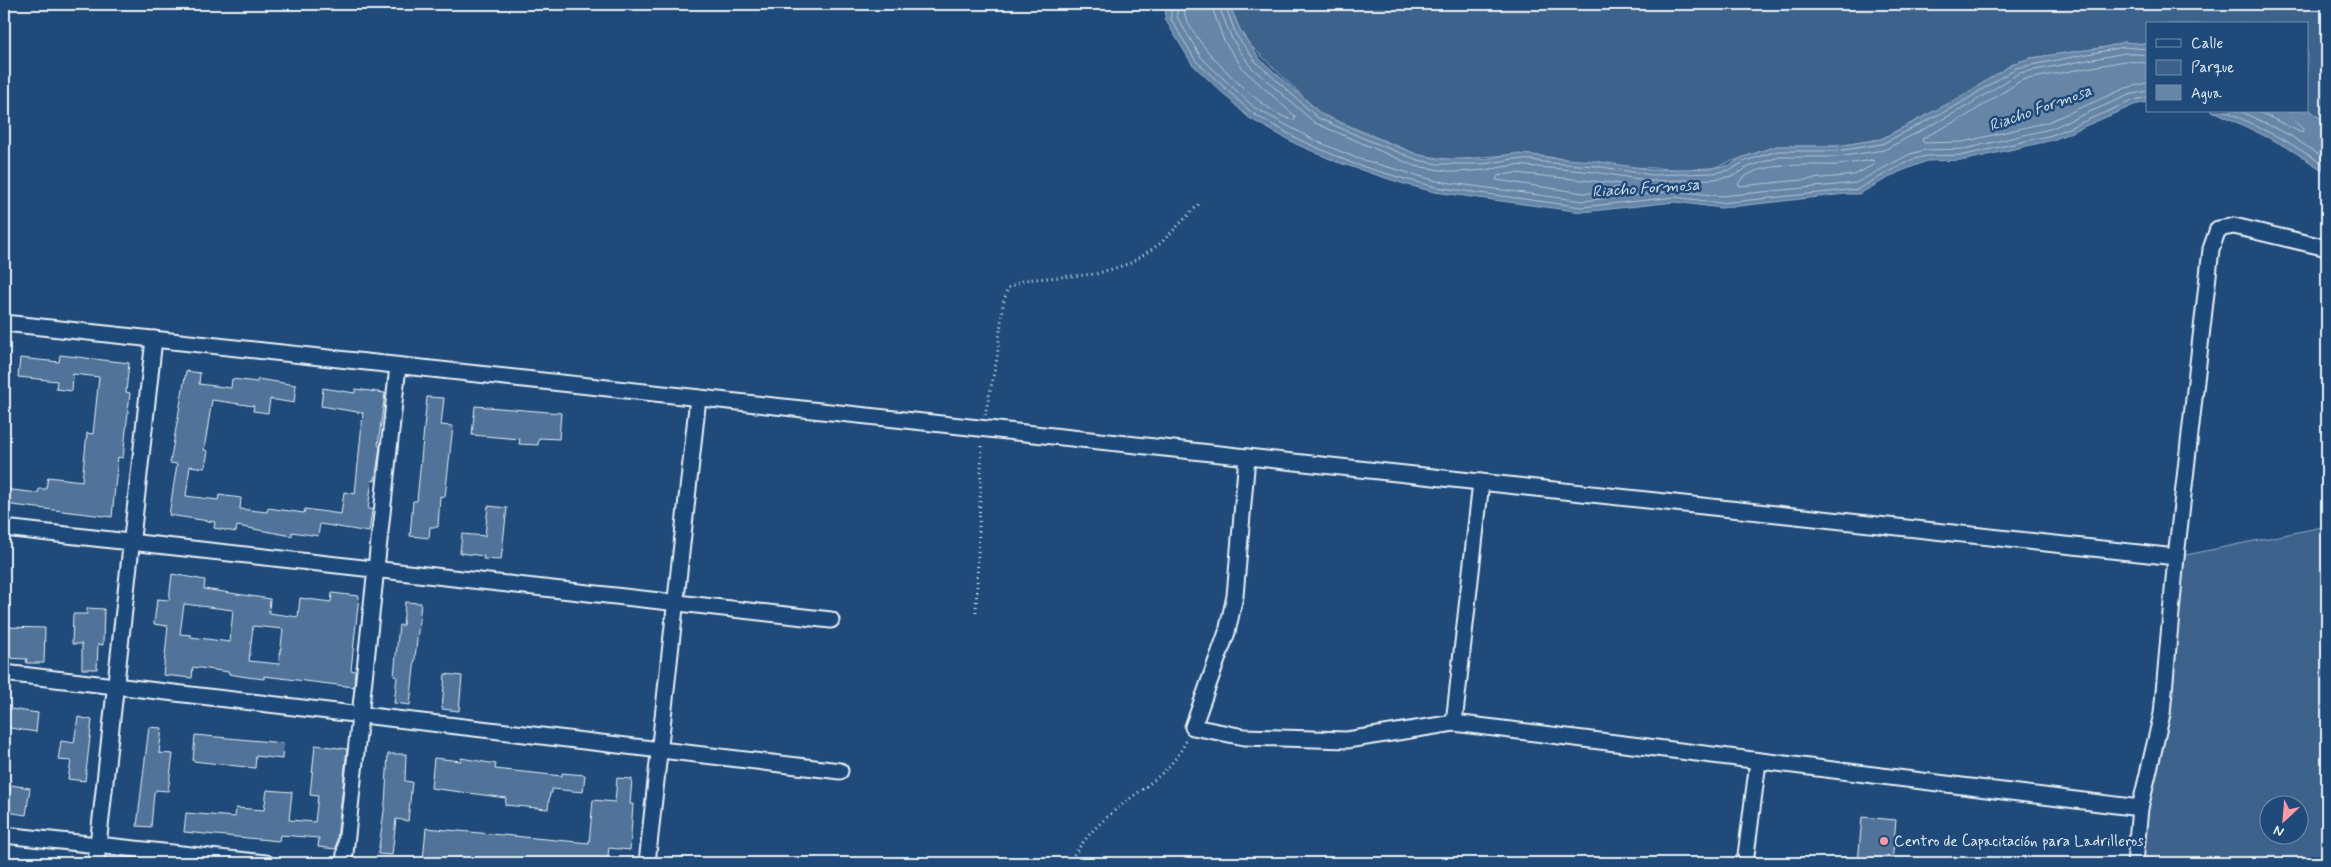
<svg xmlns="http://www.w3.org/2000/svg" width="2331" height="867" viewBox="0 0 2331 867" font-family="Mynerve,sans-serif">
<rect width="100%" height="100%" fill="#1f4a7a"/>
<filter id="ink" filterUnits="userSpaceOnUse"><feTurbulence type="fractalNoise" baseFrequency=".02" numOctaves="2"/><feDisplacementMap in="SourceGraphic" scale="10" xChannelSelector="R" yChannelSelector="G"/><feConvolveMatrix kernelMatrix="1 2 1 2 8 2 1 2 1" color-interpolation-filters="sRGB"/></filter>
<g filter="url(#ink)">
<g fill="#3c628c" stroke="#92aac2" fill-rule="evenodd">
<path d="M1229,4H2327V123L2307,108V24H2147V44L2124,42L2106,47L2031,58L2014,63L1959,98L1881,139L1837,146H1777L1712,168L1697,170L1634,167L1532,155L1514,154L1454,160L1419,155L1321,114L1250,45L1241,32Z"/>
<path d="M2327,526V863H2135L2162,714L2176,557ZM2268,804H2298V834H2268Z"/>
</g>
<g fill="#6685a7" stroke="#9ab0c7">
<path d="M1166,4H1229L1241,32L1260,59L1321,114L1366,134L1419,155L1438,159H1484L1514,154L1532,155L1550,158L1595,161L1652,170L1712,168L1730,165L1743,157L1777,146H1837L1881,139L1959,98L2014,63L2031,58L2106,47L2124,42L2147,44V102L2134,105L2053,140L1966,160L1927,161L1899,172L1859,194H1845L1721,208L1675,202L1582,212L1435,192L1404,184L1337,162L1296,144L1249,118L1192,64L1165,19Z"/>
<path d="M2307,108L2327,123V173L2285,146L2218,113L2210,111H2307Z"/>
</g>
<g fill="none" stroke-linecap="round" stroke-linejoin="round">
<g stroke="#b4c6d8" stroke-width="1">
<path d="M1171,4V19L1196,61L1252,113L1298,139L1354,164L1405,179L1436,187L1582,207L1675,197L1721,203L1858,189L1911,160L1926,156L1965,155L2052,135L2132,101L2147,97"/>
<path d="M1177,4V17L1201,57L1212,68L1255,108L1314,140L1356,158L1437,181L1582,201L1675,191L1721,196L1856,183L1910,154L1926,150L1964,149L2050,129L2129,95L2147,91"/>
<path d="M1185,4C1185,7 1184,12 1185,15C1192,43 1267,118 1295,120V116L1244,70L1224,41L1211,4"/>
<path d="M1218,4L1231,37L1250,66L1315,123L1415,166L1454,172L1485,170L1515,165L1594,172L1652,181L1714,179L1733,176L1748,167L1779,157H1837L1884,150L1964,108L2019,73L2125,53L2147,55"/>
<path d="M1225,4L1236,35L1256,62L1318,118L1365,139L1418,160L1437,164H1484L1514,159L1531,160L1550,163L1595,166L1652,175L1713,173L1731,170L1745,161L1778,151H1837L1882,144L1961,103L2016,68L2124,47L2147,49"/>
<path d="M2147,63L2125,61L2022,80L1968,115L1923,138L1922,141L1925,143L1963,142L2048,122L2126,88L2147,83"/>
<path d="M2226,111L2288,142L2327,167"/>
<path d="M2240,111L2291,136L2327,160"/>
<path d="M2257,111L2302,133L2303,129L2292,119L2289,111"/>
<path d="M1871,160L1874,161L1873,165L1854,175L1740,186L1738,184C1752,160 1812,166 1837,165C1848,164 1860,162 1871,160Z"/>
<path d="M1515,173L1621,184L1623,186L1596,193H1583L1496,180L1498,176Z"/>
</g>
</g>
<g fill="#517399" stroke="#e8f1f8" fill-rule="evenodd">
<path d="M60,355L129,363L126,392L130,393L123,458L118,457L112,517L4,504V489L38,493L39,489H46L48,477L82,481L87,433L93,434L99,377L73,374L72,391L56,389L57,381L18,377L20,358L59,362Z"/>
<path d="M186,371L200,373L199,384L231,388L232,379L257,382L258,379L296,385L294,403L270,399L268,413L253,411L254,406L212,400L204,450L208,451L205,468L190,466L186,496L218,500L219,495L241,498L240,509L267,512L268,508L304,513L305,509L341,514L344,492L355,494L363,413L321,406L323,388L355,393V389L385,393L378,445L380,446L379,454L375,481L372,480L368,509H372L369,532L320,524L318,536L292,532V536L237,526L236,532L214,528L215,522L169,515L177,464L170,463Z"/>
<path d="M427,397L444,398L441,425L453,426L445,497L440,496L438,527H430L429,538L410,536L413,501H417Z"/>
<path d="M475,406L561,413L559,439L539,438L538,445L519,444L520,439L472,435Z"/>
<path d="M488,506L507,508L501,560L483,559L484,556L460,553L462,534L485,536Z"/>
<path d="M172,574L205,580L204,589L270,599L269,613L298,617L300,598L331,602L332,593L359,596L351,670L355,671L354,687L264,676V679L247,677L229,674V672L193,667L192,678L163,675L168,626L154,624L157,599L169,600ZM184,604L233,610L230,642L191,637V635L180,634ZM253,626L283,629L279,664L249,661Z"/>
<path d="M405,602L421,603L410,705L394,703L397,677L394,676L399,625L403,626Z"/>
<path d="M87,608L104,609L103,645L98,644L97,669H82V644H72L73,614H87Z"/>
<path d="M4,627L45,628L44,663H26L27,659L4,658Z"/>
<path d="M445,674L462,676L459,711L442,709Z"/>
<path d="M4,708L38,713L36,732L4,727Z"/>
<path d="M78,717L92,720L85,781L68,779L71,761L58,760L61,741L74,743Z"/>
<path d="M149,727L162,728L159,753L173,754L168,791L156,790L154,793L151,827L137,826Z"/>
<path d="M195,735L283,743L282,759L256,756L255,768L193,761Z"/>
<path d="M315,745L347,749L336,849L318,847L319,838L280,835L279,841L184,832L186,813L235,817L236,808L264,810L267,790L292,792L289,820L315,822L318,796L310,795Z"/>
<path d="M388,754H406L405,781L412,782L408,821L396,819L392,855L378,854L385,804Z"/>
<path d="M434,758L461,761V758L496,764L495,769L562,776V773L585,775L583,792L552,789V793H550L548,809L505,805L506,798L431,788Z"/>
<path d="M617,778L632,779L630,804H633L630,850L609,848L607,863H455L423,860L426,828L589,843L593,800L615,802Z"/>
<path d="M11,785L30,788L26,815L7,812Z"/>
<path d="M1862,817L1896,820L1892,863H1858Z"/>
</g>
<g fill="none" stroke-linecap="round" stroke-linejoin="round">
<defs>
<g id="minor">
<path d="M4,323L2176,557"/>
<path d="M1247,457L1235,596L1227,632L1193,727L1244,737L1347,740L1454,723L2140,808"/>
<path d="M4,528L831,620"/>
<path d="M4,673L840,771"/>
<path d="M1454,723L1481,482"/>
<path d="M4,835L266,863"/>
<path d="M96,863L154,339"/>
<path d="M344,863L398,366"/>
<path d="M647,863L698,398"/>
<path d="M1745,863L1758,762"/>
<path d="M2135,863L2140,808L2162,714L2176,557L2211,249L2218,229L2234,226L2327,248"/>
</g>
</defs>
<use href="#minor" stroke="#e8f1f8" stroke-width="19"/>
<g stroke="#e8f1f8" stroke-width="3" stroke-dasharray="1 4" stroke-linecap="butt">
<path d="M985,415L997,359L1003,304L1008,288L1024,280L1096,274L1131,263L1161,243L1199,204"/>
<path d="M976,612L982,444"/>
<path d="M1068,863C1079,847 1091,831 1106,818C1133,793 1170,776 1186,741"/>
</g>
<use href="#minor" stroke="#1f4a7a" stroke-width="15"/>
</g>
</g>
<circle fill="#ff9aa2" stroke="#1f4a7a" stroke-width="2" cx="1884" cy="841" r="5"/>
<g text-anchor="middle" stroke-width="5" stroke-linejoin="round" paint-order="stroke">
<g font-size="15" fill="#e8f1f8" stroke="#1f4a7a" text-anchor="start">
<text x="1894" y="846">Centro de Capacitación para Ladrilleros</text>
</g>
<g font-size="16" font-style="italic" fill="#d4e1ec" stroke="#1f4a7a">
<text transform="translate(2040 107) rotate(-20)" y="6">Riacho Formosa</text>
<text transform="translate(1646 187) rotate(-4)" y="6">Riacho Formosa</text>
</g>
</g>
<rect width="2331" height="867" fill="none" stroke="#1f4a7a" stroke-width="20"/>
<rect x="10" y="10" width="2311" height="847" fill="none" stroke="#e8f1f8" stroke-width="2" filter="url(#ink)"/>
<rect x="2146" y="22" width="162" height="90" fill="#1f4a7a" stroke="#6f8dac"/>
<rect x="2156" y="39" width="25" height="8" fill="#1f4a7a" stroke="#6f8dac"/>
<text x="2191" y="48" font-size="15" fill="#e8f1f8">Calle</text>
<rect x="2156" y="60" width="25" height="15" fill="#3c628c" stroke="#6f8dac"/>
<text x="2191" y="72" font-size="15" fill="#e8f1f8">Parque</text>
<rect x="2156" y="85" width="25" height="15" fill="#6685a7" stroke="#6f8dac"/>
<text x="2191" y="98" font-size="15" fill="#e8f1f8">Agua</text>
<g transform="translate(2284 820) rotate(206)"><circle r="24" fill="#1f4a7a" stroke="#6f8dac"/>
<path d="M0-4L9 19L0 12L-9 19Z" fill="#ff9aa2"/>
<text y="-8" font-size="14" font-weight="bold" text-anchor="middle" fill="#e8f1f8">N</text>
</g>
</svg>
